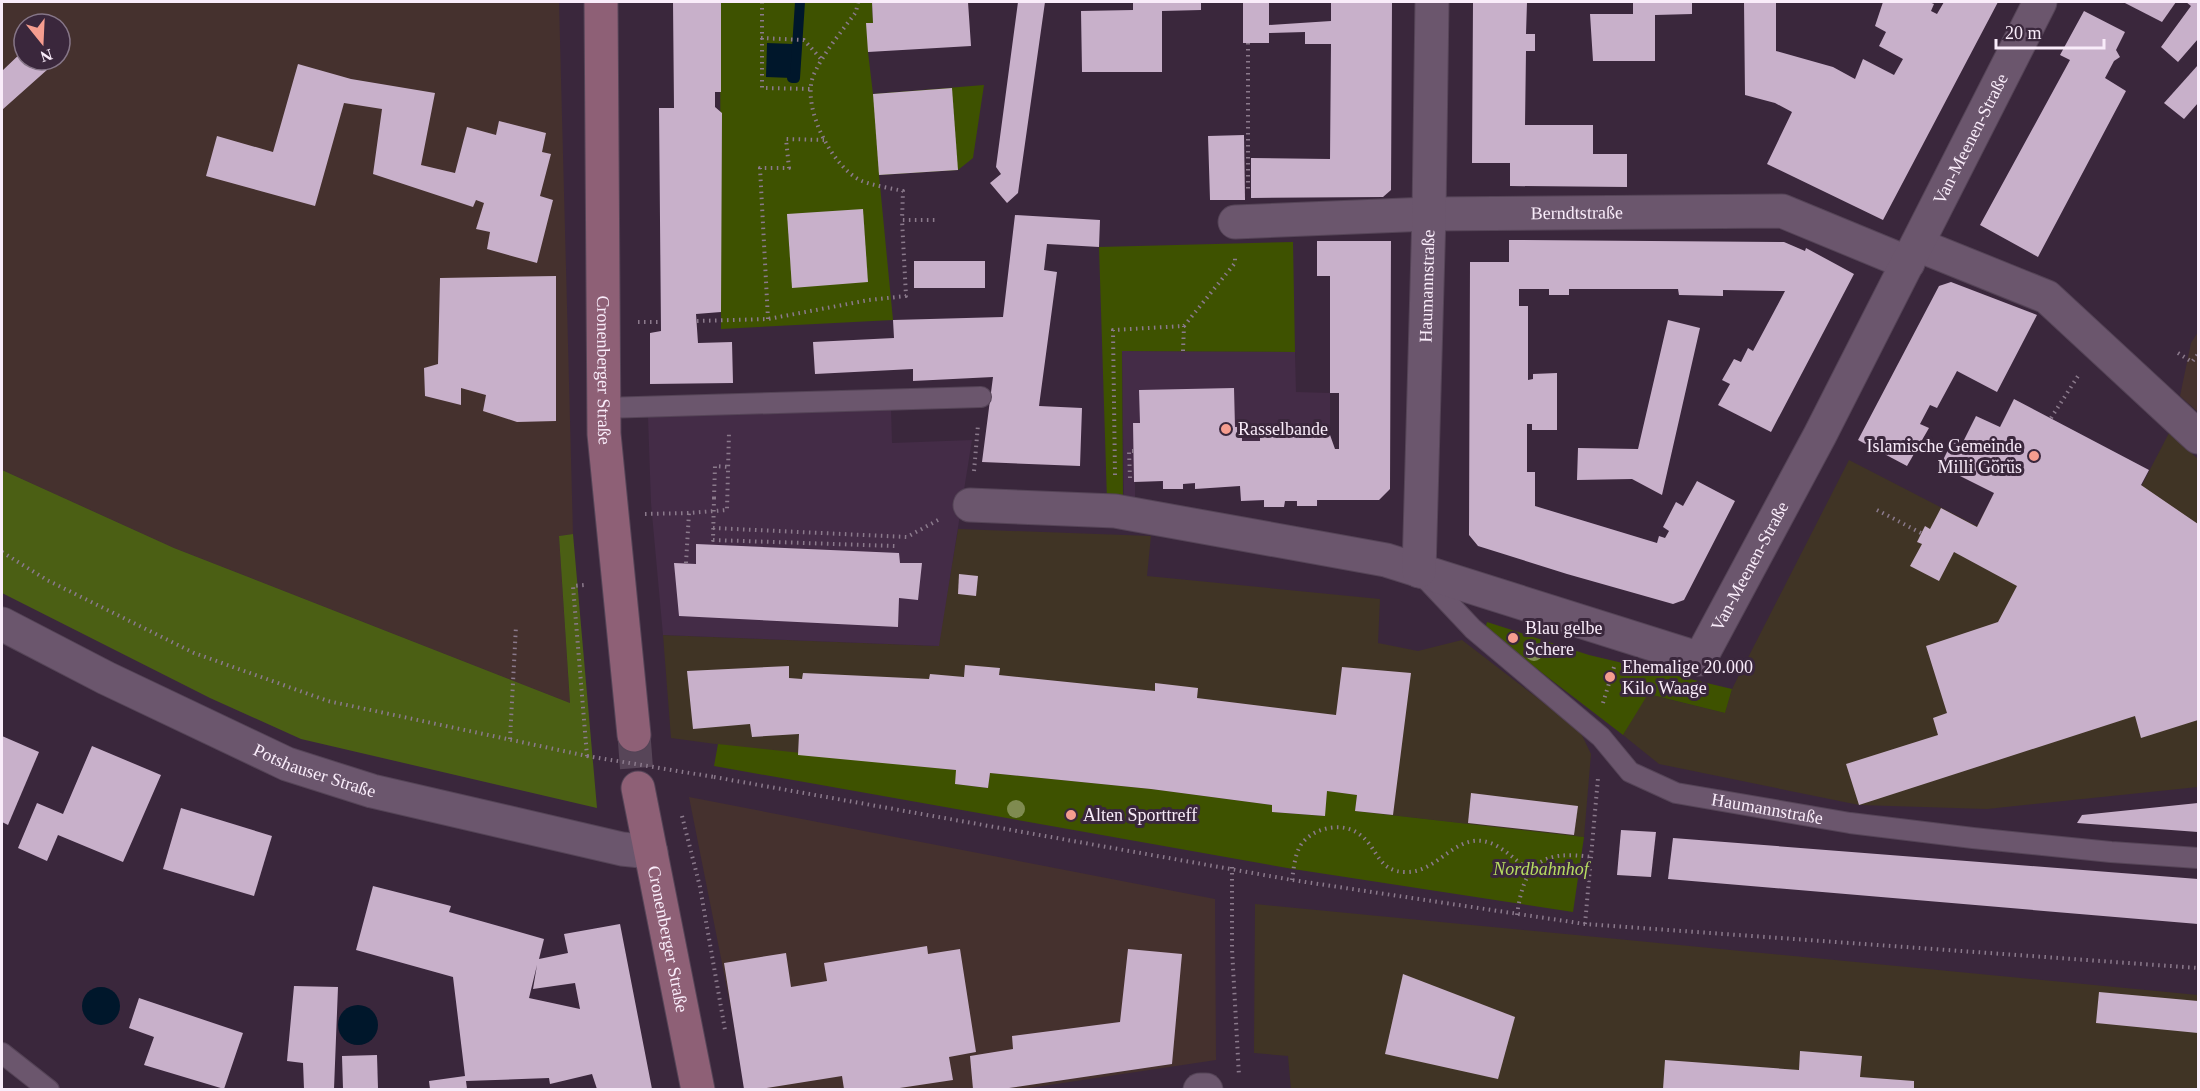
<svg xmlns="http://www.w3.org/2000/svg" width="2200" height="1091" viewBox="0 0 2200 1091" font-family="'Times New Roman',serif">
<rect width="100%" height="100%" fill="#3a273c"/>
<g fill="#45312e" fill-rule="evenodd">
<path d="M2,2H559L573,534L559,536L570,703L174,548L2,470ZM24,24H60V60H24Z"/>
<path d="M2198,332V412L2180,396L2191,343Z"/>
<path d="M689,797L1215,899L1216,1060L1016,1090L747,1089Z"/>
</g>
<g fill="#403425">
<path d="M2169,433L2198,459V787L1987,809L1859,805L1659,764L1623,735L1647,694L1725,713L1732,689L1849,460L1977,526L2007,470L2119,529Z"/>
<path d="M958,529L1151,536L1147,576L1380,599L1378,643L1418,651L1462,640L1580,731L1591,754L1584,837L1355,811L1325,816L1272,812V805L955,784L798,755L671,738L663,635L938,646Z"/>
<path d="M1255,904L2198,995V1089L1291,1090L1288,1056L1254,1053Z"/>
</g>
<g fill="#442c47">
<path d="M1122,351L1295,352L1296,392L1330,393V435L1335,449L1317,506H1297L1296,501H1285L1284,507H1264V501H1241L1240,486L1195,489V484H1183V489H1163L1162,481L1135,482V500H1124Z"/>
<path d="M891,407L892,443L972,440L939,646L663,635L651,503L648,417Z"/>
</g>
<g fill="#3e5200">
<path d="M720,2H872L873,23L868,52L873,94L984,85L973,158L958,170L879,175L893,320L721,329Z"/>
<path d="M1293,242L1295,352L1122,351L1123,500H1107L1099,247Z"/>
<path d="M1487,622L1589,655L1732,689L1725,713L1648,694L1623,735L1485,629Z"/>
<path d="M718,744L956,770V784L988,788L990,773L1151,789L1272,805V812L1324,816L1327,791L1357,795L1355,811L1584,837L1573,912L1293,869L714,766Z"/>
</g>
<path fill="#4b5f14" d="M2,470L174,548L570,703L559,536L573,534L597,808L301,739L210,698L2,593Z"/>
<g fill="#00172b">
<path d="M767,43L793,44L792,78L766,77Z"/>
<circle cx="101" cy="1006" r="19"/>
<circle cx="358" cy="1025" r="20"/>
</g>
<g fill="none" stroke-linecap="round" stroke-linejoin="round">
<path stroke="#00172b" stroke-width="10" d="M792,78H795L800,2"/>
</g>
<g fill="#c8b0ca" fill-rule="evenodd">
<path d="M673,2H721V92H715V107L722,113L721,312L696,314L698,343L732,342L733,383L650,384V333L661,331L659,108H674Z"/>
<path d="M872,2H968L971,46L868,52L866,23H873Z"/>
<path d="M1018,2H1045L1018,193L1007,203L990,183L1001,174L996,167Z"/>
<path d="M1133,2H1201V10L1162,11V72H1082L1081,11L1133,10Z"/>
<path d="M1243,2H1269V25L1331,21V2H1392L1391,190L1383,197L1251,198V158L1330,159L1331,44H1305V32L1269,33V43H1243Z"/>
<path d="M1473,2H1527L1526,34H1535V51H1526L1525,125H1593V154H1627V187L1510,186V163H1472Z"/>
<path d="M1633,2H1692V14L1655,15V61H1593L1590,14H1633Z"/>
<path d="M1744,2H1776V51L1833,67L1855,79L1863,59L1894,75L1903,59L1879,46L1886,32L1875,26L1883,2H1929L1934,4L1931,11L1937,14L1944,2H1998L1883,220L1767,164L1792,112L1775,103L1745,95Z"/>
<path d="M2123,2H2176L2162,22Z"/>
<path d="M2186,2H2198V39L2178,62L2161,47L2191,6Z"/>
<path d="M2084,11L2125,32L2116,50L2120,57L2114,61L2105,78L2126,91L2038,257L1980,225L2070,60L2060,55Z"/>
<path d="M24,50V60L57,61L2,110V71Z"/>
<path d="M298,64L351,79L435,93L421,165L455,173L467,127L496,135L499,121L546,133L542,152L551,154L540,196L553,200L537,263L487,249L490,232L476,229L484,203L476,200L473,207L373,174L382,109L344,103L315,206L206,176L217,136L273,152Z"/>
<path d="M2198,65V103L2184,119L2164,103Z"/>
<path d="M952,88L958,170L879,175L873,94Z"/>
<path d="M1244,135L1245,200H1210L1208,136Z"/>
<path d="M863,209L868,282L792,288L787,214Z"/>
<path d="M1015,215L1100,220L1099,247L1047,244L1044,270L1057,272L1039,406L1082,408L1080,466L982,462L993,377L913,381V369L815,374L813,342L894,338L893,320L1003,317Z"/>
<path d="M1509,240L1784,242L1805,251L1806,248L1854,274L1771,432L1718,405L1730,384L1722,380L1734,359L1741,362L1748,348L1753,351L1785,291L1723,290V296L1679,295L1678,289H1569V295H1549V289H1519V306H1528V380L1533,379V374L1557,373V430H1532V424H1527V472H1535V506L1657,543L1659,536L1665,538L1669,531L1663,527L1676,502L1683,506L1697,481L1735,501L1684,600L1673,604L1567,574L1478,546L1469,535L1470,262H1509Z"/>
<path d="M1317,241H1391L1390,489L1379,500H1317V506H1297V501H1285L1284,507H1264V500L1241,501L1240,486L1195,489V483L1183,484V489H1163V481L1134,482L1133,423H1140L1139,390L1234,388L1235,427H1242V441H1260V434L1318,432V435H1330L1335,449H1339V393H1330V276H1317Z"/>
<rect x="914" y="261" width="71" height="27"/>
<path d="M556,276V421L517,422L483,411L486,395L461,388V405L425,396L424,368L438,364L440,278Z"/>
<path d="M1951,282L2037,315L1997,392L1957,371L1937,408L1930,405L1920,424L1929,428L1907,466L1858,440L1939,286Z"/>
<path d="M1668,320L1700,328L1662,495L1632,479L1577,480L1578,448L1638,449Z"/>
<path d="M2014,399L2149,470L2141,485L2198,524V720L2141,738L2135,716L1859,805L1846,764L1938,735L1933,718L1947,713L1926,646L1998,622L2017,586L1954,552L1939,581L1910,566L1922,544L1917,542L1925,526L1930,529L1941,508L1977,527L1994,493L1940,466L1953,440L1961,446L1976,416L2000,427Z"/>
<path d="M696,544L899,553L900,563H922L918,600L899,598L898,627L679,616L674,563L696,564Z"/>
<path d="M959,574L978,576L976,596L958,594Z"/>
<path d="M965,665L1000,668L999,675L1155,691V683L1198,688L1197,698L1336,715L1342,667L1411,673L1393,815L1355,811L1357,795L1327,791L1325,816L1272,812V805L1151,789L990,773L988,788L955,784L956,770L798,755L799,734L752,737L750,724L693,729L687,671L789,666V678L802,679L803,673L929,679L930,674L964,677Z"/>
<path d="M2,736L39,752L8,825L2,822Z"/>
<path d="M92,746L161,775L123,862L58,835L47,861L18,848L37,803L63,814Z"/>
<path d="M1471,793L1578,806L1574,835L1468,823Z"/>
<path d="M2198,803V832L2077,823L2082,815Z"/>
<path d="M181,808L272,836L254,896L163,869Z"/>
<path d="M1621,830L1656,832L1651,877L1617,875Z"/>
<path d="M1673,838L2198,879V924L1668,879Z"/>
<path d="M373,886L451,906L449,912L544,939L539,959L568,953L564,934L620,924L652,1089H597L592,1074L550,1084L549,1078L466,1081L467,1089H430L429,1081L465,1076L453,977L356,950ZM537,965L533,989L575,983L580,1009L529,998Z"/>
<path d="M927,946L928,954L960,949L976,1052L949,1057L953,1080L893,1089H844L842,1076L760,1089H744L724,963L786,953L791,987L827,981L824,963Z"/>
<path d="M1128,949L1182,954L1172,1064L1002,1089H973L970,1056L1013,1049L1012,1036L1120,1022Z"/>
<path d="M1403,974L1515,1017L1498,1079L1385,1054Z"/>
<path d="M294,986L338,987L334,1089H304L303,1063L287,1061Z"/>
<path d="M2099,992L2198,1001V1033L2096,1023Z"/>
<path d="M139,998L243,1033L224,1089L144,1065L154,1037L129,1028Z"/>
<path d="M1800,1051L1862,1056L1860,1077L1914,1081V1089H1663L1665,1060L1799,1070Z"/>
<path d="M377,1055L378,1089H343L342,1056Z"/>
</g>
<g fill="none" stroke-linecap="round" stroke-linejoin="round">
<path stroke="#574558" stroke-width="33" stroke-dasharray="33 16" stroke-linecap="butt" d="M634,735L638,788"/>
<defs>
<g id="lane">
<path d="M603,408L981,397"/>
<path id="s1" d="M1423,576L1473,629L1601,737L1630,772L1676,793L1850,823L1973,838L2111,852L2198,858"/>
<path d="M2,1053L49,1090"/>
</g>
<g id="street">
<path id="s2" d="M1235,222L1429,214L1782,211L1908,263"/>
<path d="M1918,245L2047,297L2198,437"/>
<path id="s3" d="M970,505L1115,511L1386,560L1700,659L1820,435L2040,2"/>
<path id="s4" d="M1419,571L1429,214L1432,2"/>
<path id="s5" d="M2,624L106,678L287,764L372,791L622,849L651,852"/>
<path d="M1200,1090H1206"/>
</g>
<g id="secondary">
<path id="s6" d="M601,2L604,434L634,735"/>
<path id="s7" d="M638,788L698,1090"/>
</g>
</defs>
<use href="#lane" stroke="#554457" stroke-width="22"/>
<use href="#street" stroke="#554457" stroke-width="35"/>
<use href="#secondary" stroke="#554457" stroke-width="35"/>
<g stroke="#8b7a8c" stroke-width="4" stroke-dasharray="1.5 4.5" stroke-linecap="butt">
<path d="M762,2V88L810,89"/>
<path d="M858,2L856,12C842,31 824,52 814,74C800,105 832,168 862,181C875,186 890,188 903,191L902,220"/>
<path d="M761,38L804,40L822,60"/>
<path d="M1248,43V189"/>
<path d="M768,319L760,168H789L786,139L824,140"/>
<path d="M697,321L768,319L869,300L906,296L902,220H938"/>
<path d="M638,322H661"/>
<path d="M1183,351L1184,326"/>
<path d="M2178,353L2192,362L2198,354"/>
<path d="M2051,418L2080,373"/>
<path d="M974,471L978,425"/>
<path d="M1115,475L1113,330L1184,326L1235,263V256"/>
<path d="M1130,478L1129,451H1134"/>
<path d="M714,498L715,466L729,467"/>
<path d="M1877,510L1921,533"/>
<path d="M645,514L689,513"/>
<path d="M713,528L907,537L940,519"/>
<path d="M2,552L47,580L194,653L328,701L587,756L573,586L584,585"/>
<path d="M686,563L689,513L727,510L729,432"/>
<path d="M1603,703L1614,667"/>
<path d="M510,739L516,626"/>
<path d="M714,777L1292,880L1585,924L2198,968"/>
<path d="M682,816L700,887L725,1030"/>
<path d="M1232,867V949L1239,1076"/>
<path d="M1292,880C1294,867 1295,850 1304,841C1317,827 1343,822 1359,834C1378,847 1377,872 1406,872C1441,873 1458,825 1497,846C1509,853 1519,863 1530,871"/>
<path d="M1517,915C1524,863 1541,850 1592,857"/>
<path d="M1585,924L1598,778"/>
</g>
<use href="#lane" stroke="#6b566d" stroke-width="20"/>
<use href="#street" stroke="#6b566d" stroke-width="33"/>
<use href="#secondary" stroke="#8e6076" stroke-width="33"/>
<g stroke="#8b7a8c" stroke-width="4" stroke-dasharray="1.5 4.5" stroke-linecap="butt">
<path d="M714,498L713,540L895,546"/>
<path d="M587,756L714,777"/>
</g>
</g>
<g fill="#7f8b50">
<circle cx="1534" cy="652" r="9"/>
<circle cx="1016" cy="809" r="9"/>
</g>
<g fill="#f59d8f" stroke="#3a273c" stroke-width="2">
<circle cx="1226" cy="429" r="6"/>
<circle cx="2034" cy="456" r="6"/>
<circle cx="1513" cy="638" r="6"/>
<circle cx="1610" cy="677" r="6"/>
<circle cx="1071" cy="815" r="6"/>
</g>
<g text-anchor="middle" stroke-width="6" stroke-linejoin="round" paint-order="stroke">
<g font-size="18" fill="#f9ecfa" stroke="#3a273c">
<text dy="6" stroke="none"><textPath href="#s3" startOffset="1336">Van-Meenen-Straße</textPath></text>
<text dy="6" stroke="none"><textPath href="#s2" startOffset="342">Berndtstraße</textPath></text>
<text dy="6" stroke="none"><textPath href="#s4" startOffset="285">Haumannstraße</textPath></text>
<text dy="6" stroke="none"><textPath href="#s6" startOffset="368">Cronenberger Straße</textPath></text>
<text dy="6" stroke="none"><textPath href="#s3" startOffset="855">Van-Meenen-Straße</textPath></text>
<text dy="6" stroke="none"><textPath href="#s5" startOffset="346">Potshauser Straße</textPath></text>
<text dy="6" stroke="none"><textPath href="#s1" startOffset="429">Haumannstraße</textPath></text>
<text dy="6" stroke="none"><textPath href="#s7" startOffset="154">Cronenberger Straße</textPath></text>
</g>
<g font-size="18" fill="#f9ecfa" stroke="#3a273c" text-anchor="start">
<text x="1238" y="435">Rasselbande</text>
<text x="2022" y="452" text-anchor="end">Islamische Gemeinde<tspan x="2022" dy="21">Milli Görüs</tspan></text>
<text x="1525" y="634">Blau gelbe<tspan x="1525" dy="21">Schere</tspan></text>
<text x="1622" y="673">Ehemalige 20.000<tspan x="1622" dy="21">Kilo Waage</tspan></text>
<text x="1083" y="821">Alten Sporttreff</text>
</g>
<g font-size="18" font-style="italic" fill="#b7dd61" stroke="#3a273c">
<text x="1541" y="875">Nordbahnhof</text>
</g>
</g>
<rect width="2200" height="1091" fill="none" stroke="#f9ecfa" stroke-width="6"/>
<g transform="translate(42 42) rotate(162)"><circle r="28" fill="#3a273c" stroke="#867688" stroke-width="1.5"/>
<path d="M0-4.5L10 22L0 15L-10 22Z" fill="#f59d8f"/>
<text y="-9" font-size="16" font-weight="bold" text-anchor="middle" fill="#f9ecfa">N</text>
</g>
<path d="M1996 39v9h108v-9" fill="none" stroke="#f9ecfa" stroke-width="3"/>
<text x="2005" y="39" font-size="18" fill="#f9ecfa" stroke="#3a273c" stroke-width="4.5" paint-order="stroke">20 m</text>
</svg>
